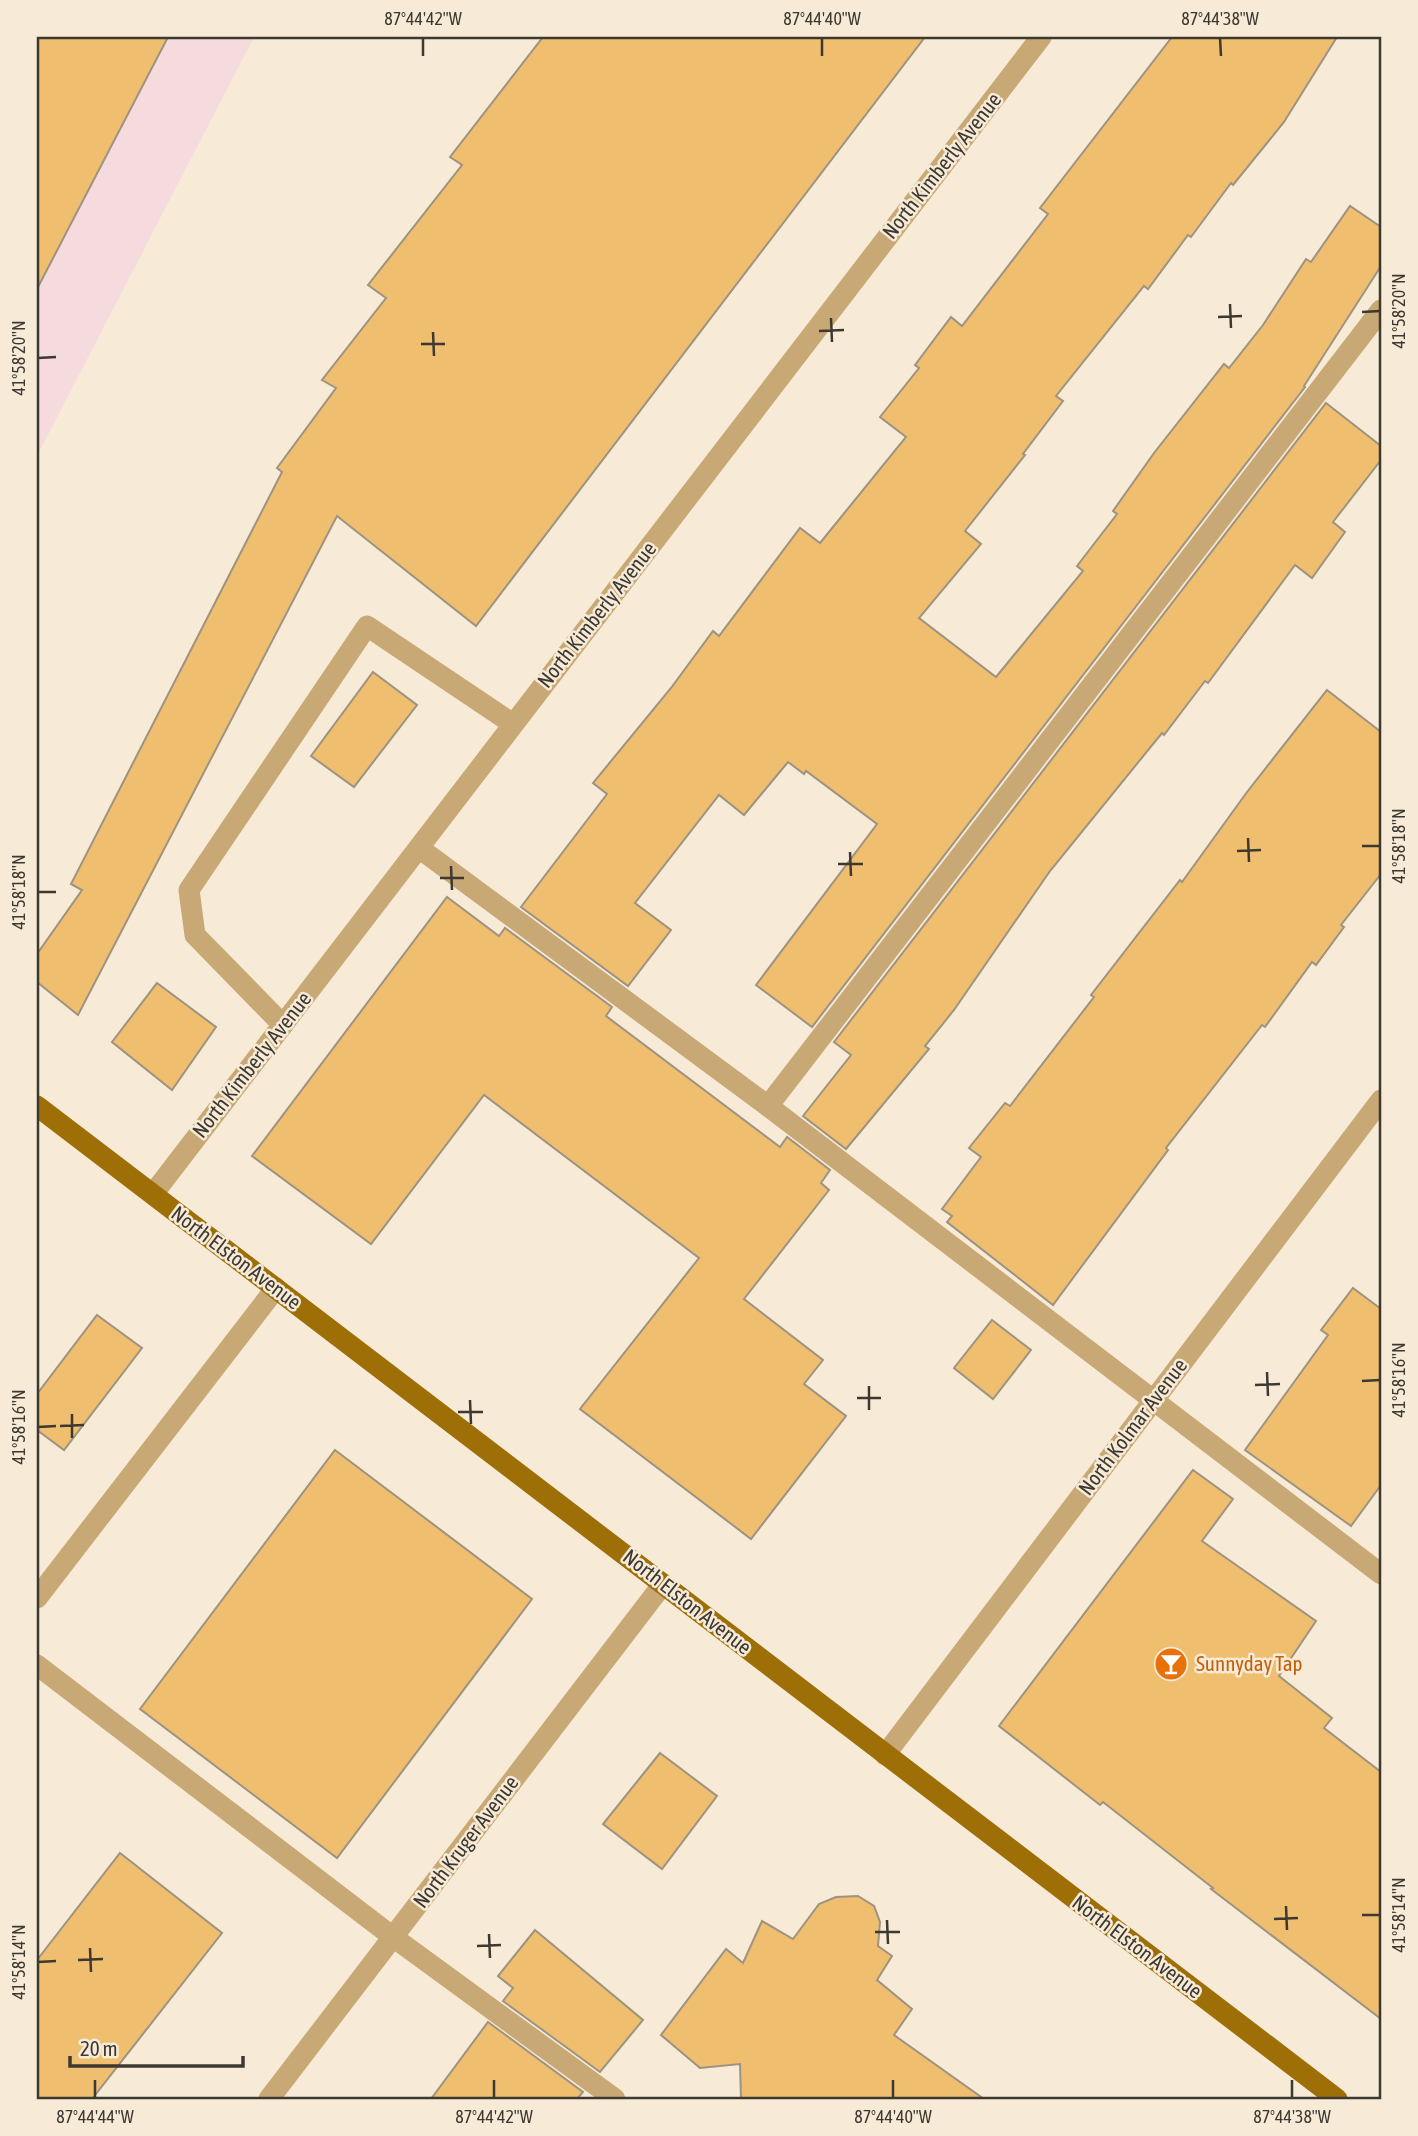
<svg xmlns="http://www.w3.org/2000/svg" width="1418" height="2136" viewBox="0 0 1418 2136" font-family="'Asap Condensed',sans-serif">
<rect width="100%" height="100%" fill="#f7ebd8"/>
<path fill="#f5dbde" d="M37,37H254L37,456Z"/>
<g fill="#efbe6e" stroke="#9e9381" stroke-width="2">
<path d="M37,37H168L37,289Z"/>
<path d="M543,37H925L476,626L337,516L78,1015L37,982V954L82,890L71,884L282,472L277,468L336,388L322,380L386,298L368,285L462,165L450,157Z"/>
<path d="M1172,37H1337L1284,122L1233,185L1231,183L1191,237L1188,235L1148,289L1144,286L1056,396L1063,401L1023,454L1025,455L965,531L981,544L919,618L996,677L1083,571L1077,566L1117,514L1113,511L1154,453L1224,364L1229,368L1263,325L1306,259L1311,262L1350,206L1381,227V266L1304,386L1305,387L812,1027L756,985L877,824L806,771L804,774L788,762L744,815L719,795L635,903L671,930L628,986L521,907L607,794L593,783L671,688L713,631L719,636L800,528L820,543L906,437L880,417L919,368L915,365L951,317L962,326L1048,214L1040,208Z"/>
<path d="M1326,403L1381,446V460L1333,522L1345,532L1312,578L1295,565L1208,683L1205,681L1164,735L1162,733L1050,871L954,1010L925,1046L929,1049L846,1149L803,1116L851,1055L834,1042Z"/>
<path d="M373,672L417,705L354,787L311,756Z"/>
<path d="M1327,690L1381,732V874L1341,925L1344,927L1316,965L1312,962L1265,1027L1262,1025L1166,1148L1168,1150L1053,1305L947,1222L952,1216L942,1209L981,1157L969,1148L1005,1103L1010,1106L1094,997L1091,995L1180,880L1182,882L1247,792Z"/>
<path d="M447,897L499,936L505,928L612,1007L606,1016L780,1147L787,1137L830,1170L821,1183L829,1190L744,1299L823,1360L804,1384L846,1416L751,1539L580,1409L699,1258L484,1095L371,1244L252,1156Z"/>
<path d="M157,983L216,1027L172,1090L112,1042Z"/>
<path d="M1353,1288L1381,1309V1485L1351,1526L1245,1450L1328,1335L1321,1330Z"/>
<path d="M97,1315L142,1348L64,1450L37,1430V1394Z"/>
<path d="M992,1320L1031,1350L993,1399L954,1368Z"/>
<path d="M335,1450L532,1599L337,1858L140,1709Z"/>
<path d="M1193,1470L1233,1499L1202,1541L1316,1621L1279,1676L1332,1718L1324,1728L1381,1772V2019L1211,1889L1213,1888L1103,1802L1100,1805L999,1726Z"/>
<path d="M660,1753L717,1796L662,1869L603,1824Z"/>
<path d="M120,1853L222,1933L92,2099H37V1960Z"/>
<path d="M858,1896L874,1906L880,1922L878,1946L892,1956L877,1980L912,2009L894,2035L984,2099H741L740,2064L700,2068L661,2035L726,1949L743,1963L762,1921L793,1939L819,1904L836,1897Z"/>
<path d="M535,1930L643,2020L600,2072L503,2001L513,1988L498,1976Z"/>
<path d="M488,2022L583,2092L577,2099H431Z"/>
</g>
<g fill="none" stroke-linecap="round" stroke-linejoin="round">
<g stroke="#c8a874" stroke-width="21">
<path d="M419,848L768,1106L1381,1574"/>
<path d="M283,1025L195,935L189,890L367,626L513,724"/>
<path d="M768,1106L1381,310"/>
<path d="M153,1194L1041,37"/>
<path d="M37,1598L276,1288"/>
<path d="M37,1665L393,1937L615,2099"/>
<path d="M885,1755L1381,1100"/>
<path d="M269,2099L663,1584"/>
</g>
<path stroke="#9e6f07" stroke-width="21" d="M37,1106L1337,2099"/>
</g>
<path fill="none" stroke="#3d3931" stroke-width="2.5" d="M423,38V56M822,38V56M1220,38L1221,56M1230,304L1231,328M1362,312L1380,311M1218,317L1242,316M831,318L832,342M819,331L844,330M433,332L434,356M421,344H445M38,358L56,357M1248,838L1249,862M1362,846H1380M1237,851L1261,850M850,852L851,876M838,864H863M451,866L452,890M440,878H464M38,892H56M1267,1372L1268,1396M1362,1381L1380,1380M1255,1385L1280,1384M869,1386V1410M857,1398H881M470,1400L471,1424M458,1412H483M72,1414V1438M60,1426L84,1425M38,1427L56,1426M1286,1906L1287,1930M1362,1915H1380M1274,1919L1298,1918M887,1920L888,1944M875,1932H900M489,1934L490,1958M477,1946L501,1945M90,1948L91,1972M78,1960L103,1959M38,1962L56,1961M95,2080V2098M494,2080V2098M893,2080V2098M1292,2080V2098"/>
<defs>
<symbol id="bar-disc" viewBox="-11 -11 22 22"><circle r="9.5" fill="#e8710a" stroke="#f7ebd8"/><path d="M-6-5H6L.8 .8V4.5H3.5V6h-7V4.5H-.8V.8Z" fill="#fff"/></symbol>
</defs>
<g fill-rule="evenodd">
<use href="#bar-disc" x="1152" y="1645" width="38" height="38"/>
</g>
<g text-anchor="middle" stroke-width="5" stroke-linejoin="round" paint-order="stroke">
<g font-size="21" fill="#3d3931" stroke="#f7ebd8">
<text transform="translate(942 166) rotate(-52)" y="7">North Kimberly Avenue</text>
<text transform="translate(597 615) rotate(-52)" y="7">North Kimberly Avenue</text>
<text transform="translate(252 1065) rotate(-52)" y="7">North Kimberly Avenue</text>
<text transform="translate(236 1258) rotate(37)" y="7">North Elston Avenue</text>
<text transform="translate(1133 1427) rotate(-53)" y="7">North Kolmar Avenue</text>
<text transform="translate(687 1602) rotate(38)" y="7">North Elston Avenue</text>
<text transform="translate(466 1842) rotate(-53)" y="7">North Kruger Avenue</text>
<text transform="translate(1137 1947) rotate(37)" y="7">North Elston Avenue</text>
</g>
<g font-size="21" fill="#c56008" stroke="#f7ebd8" text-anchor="start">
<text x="1196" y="1671">Sunnyday Tap</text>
</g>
</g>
<rect width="1418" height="2136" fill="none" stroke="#f7ebd8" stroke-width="77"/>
<path d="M70 2056v10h173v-10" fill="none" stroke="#3d3931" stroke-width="3.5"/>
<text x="80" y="2056" font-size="21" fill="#3d3931" stroke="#f7ebd8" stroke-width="5" paint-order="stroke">20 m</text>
<rect x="38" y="38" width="1342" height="2060" fill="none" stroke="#3d3931" stroke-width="2.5"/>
<g font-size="18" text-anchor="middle" fill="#3d3931">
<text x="423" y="25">87°44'42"W</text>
<text x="822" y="25">87°44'40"W</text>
<text x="1220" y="25">87°44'38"W</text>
<text transform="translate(1399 311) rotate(-90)" y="6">41°58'20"N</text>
<text transform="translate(19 358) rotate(-90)" y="6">41°58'20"N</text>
<text transform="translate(1399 846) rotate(-90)" y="6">41°58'18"N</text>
<text transform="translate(19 892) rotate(-90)" y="6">41°58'18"N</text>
<text transform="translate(1399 1380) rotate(-90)" y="6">41°58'16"N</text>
<text transform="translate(19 1427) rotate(-90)" y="6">41°58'16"N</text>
<text transform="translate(1399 1915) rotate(-90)" y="6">41°58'14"N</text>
<text transform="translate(19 1962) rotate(-90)" y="6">41°58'14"N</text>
<text x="95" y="2123">87°44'44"W</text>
<text x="494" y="2123">87°44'42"W</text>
<text x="893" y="2123">87°44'40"W</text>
<text x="1292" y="2123">87°44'38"W</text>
</g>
</svg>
